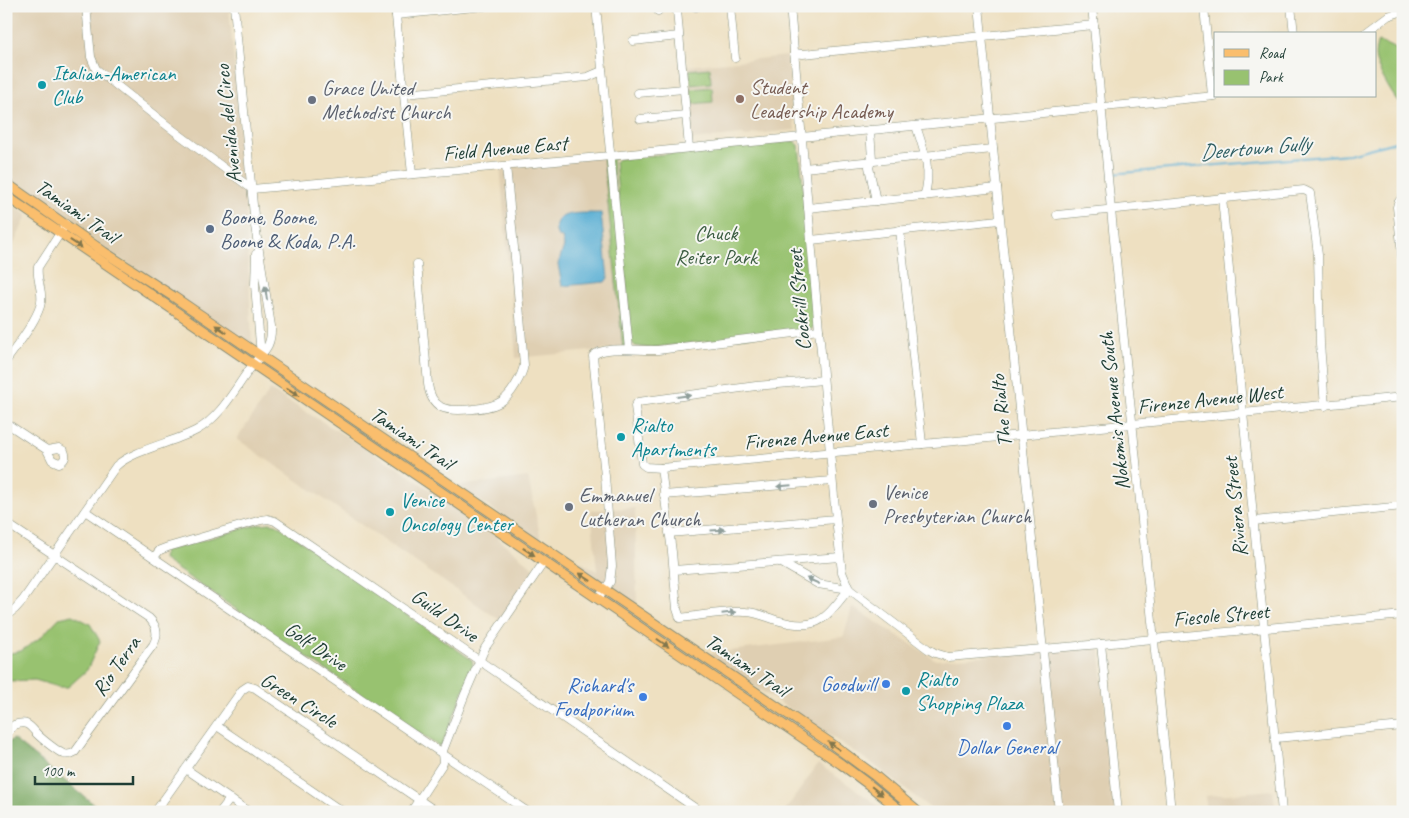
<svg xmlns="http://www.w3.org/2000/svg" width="1409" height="818" viewBox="0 0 1409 818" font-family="Caveat,sans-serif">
<rect width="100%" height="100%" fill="#f6f6f2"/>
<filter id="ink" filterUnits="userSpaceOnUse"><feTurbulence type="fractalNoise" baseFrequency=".02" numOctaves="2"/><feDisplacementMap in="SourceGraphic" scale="10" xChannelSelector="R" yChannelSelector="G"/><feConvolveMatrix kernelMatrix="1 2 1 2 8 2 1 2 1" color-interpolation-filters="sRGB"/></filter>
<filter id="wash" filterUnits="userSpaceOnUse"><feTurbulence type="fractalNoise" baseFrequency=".0096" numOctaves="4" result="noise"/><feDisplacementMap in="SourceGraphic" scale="20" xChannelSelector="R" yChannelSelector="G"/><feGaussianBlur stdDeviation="1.12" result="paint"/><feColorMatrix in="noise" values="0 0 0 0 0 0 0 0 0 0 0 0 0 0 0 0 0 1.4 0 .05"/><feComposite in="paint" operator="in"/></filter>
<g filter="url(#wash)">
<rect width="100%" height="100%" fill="#eee0c1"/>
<g fill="#dfcfb2" fill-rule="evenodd">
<path d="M6,6H229L245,188L252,346L106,249L6,179Z"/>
<path d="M787,56L795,130L753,134L747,137L742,135L692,140L686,69L687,66Z"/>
<path d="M603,155L623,348L516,358L500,165ZM558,218L605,282L562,285L558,264L564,246L562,237L557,235L556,231V222Z"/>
<path d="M6,201L27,215L6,262Z"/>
<path d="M270,390L398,468L483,526L535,569L501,621L237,439Z"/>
<path d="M528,477L541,540L597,571L591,510L635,508L637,607L458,486Z"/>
<path d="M852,607L936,660L1026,652L1099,642L1115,812H935L873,764L706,654L842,637L844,635Z"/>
<path d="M818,764L868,798L885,812H784Z"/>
<path d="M1273,790L1276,812H1207L1205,796Z"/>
</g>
<g fill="#98c270" stroke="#5c8052">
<path d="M1378,41L1403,52V107C1394,99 1379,72 1376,61C1374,55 1376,47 1378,41Z"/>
<path d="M710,68L711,83L691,85L689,70Z"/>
<path d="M712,87L713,102L692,104L691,89Z"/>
<path d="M794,141L799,145L816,324L812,329L648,348L635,346L632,343L615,162L618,159Z"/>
<path d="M603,155L618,156L612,160L629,343L623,348Z"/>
<path d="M270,523L276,524L472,660L473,667L442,745L438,746L165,561L163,558L165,551L259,524Z"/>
<path d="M73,615L90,624L100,641L87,670L68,687H59L35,680L6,681V654L21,651L41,637L59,618Z"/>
</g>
<path fill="#7aa862" stroke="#4c724b" d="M13,739L101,810L100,812H6V744Z"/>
<path fill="#56add3" stroke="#3a7584" d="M601,213L608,278L605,282L562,286L558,264L564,246L562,238L557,235C548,208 585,214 601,213Z"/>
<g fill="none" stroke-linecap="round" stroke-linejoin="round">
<path stroke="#56add3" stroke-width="2" d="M1110,174L1349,154L1403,140"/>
</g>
</g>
<g filter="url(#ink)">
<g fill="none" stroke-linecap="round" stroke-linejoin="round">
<defs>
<g id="minor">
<path d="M86,6L91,57L96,69L169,127L252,189L610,156L1215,96"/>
<path d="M395,6L412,174"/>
<path d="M596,6L629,349"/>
<path d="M658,6V11"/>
<path d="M696,6V7"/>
<path d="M730,6L735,58"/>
<path d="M790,6L836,519L842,572L849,589L928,649L935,653L948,657L1101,644L1403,615"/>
<path d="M979,6L1059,812"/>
<path d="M1092,6L1111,210L1171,812"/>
<path d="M1204,6L1212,96"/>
<path d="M1291,6L1294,34"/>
<path d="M677,10L689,148"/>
<path d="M396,15L484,6"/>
<path d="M1364,34L1388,16L1403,11"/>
<path d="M633,41L679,36"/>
<path d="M794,53L803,54L1094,25"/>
<path d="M638,93L684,89"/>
<path d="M404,94L588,77L602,71"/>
<path d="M640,119L686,115"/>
<path d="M916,126C923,147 933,173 924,196"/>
<path d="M870,130L872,159L869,167L876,201"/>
<path d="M804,168L993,149"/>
<path d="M1403,196L1398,203L1397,207L1403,264"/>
<path d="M1222,198L1282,812"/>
<path d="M808,208L997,188"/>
<path d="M1057,215L1304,190L1310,193L1318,255L1320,344L1325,406"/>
<path d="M900,230L922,444"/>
<path d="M811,240L999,220"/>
<path d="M256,254L255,285L261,356"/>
<path d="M417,264L428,384C429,393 432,402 441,407C452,413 491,409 502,401C511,395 522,376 524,365L516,268L506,166"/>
<path d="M6,361C16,347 39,318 41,302C43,290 36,279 38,267L66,224"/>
<path d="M823,380L756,386L638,402L635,406L642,464L646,467L661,468L1021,435L1403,397"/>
<path d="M6,423L47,450"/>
<path d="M59,448L64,451C67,457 64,461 59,463L52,460L47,450Z"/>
<path d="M661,468L672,552L677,609L680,618C701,616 726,610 746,612C756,612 766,617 776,620C818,632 824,620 849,589"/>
<path d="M664,495L832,481"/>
<path d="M85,511L528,812"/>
<path d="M1254,521L1403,506"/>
<path d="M6,523L149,618C157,626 159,635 153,645L75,752C72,754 68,755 64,754C58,752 42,739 37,734C30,726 27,720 14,725L6,735"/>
<path d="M669,533L836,519"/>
<path d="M154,557L160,550L168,547L261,520L268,519L275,521L701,812"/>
<path d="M780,562L818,584L849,589"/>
<path d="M674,570L840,557"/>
<path d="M598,599L610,582L612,566L605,476L593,356C603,345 641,351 658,350L819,330"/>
<path d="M6,616L15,609L23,600L116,466C133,450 175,442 197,430C222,416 235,388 252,366C263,351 272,348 271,326L255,226L234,6"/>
<path d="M1101,644L1118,812"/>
<path d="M217,726L343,812"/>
<path d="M1276,738L1403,726"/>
<path d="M186,769L249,812"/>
<path d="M155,812L242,690L248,686L255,688L437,812"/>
<path d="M220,812L230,799"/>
<path d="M411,812L443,763L442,753L465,694L485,648L544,562"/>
</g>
<g id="major">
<path d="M6,183L104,252L174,297L829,742L874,775L918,812"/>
<path d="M6,196L841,764L868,784L902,812"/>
</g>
</defs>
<use href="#minor" stroke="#868e7a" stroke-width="9"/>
<use href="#major" stroke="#868e7a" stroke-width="11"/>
<use href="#minor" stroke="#fff" stroke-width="8"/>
<use href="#major" stroke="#fabe6d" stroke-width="9"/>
</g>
<defs><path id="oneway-solid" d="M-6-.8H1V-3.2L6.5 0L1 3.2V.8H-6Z" transform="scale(1.25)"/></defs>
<g fill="#82774e">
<use href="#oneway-solid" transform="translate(76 244) rotate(34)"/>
<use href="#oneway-solid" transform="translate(221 329) rotate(-146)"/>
<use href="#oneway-solid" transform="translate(293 392) rotate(34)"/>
<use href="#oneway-solid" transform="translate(529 552) rotate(34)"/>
<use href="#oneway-solid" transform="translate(585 577) rotate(-146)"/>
<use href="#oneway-solid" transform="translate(663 643) rotate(35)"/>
<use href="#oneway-solid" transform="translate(834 746) rotate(-145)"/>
<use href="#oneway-solid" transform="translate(877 791) rotate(39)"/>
</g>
<g fill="#8f9e9a">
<use href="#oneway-solid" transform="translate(266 293) rotate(-98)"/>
<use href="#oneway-solid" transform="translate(684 396) rotate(-7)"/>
<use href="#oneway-solid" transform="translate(784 486) rotate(175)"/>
<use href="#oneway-solid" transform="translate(718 530) rotate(-4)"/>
<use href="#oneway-solid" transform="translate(813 581) rotate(-156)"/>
<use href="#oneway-solid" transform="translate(729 613) rotate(-6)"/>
</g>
</g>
<g fill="#0f9aa8" stroke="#f6f6f2" stroke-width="2">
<circle cx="42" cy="85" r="5"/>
<circle cx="621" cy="437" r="5"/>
<circle cx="390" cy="512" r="5"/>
<circle cx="906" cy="691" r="5"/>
</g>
<circle fill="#8d6e63" stroke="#f6f6f2" stroke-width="2" cx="740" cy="99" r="5"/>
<g fill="#6b7280" stroke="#f6f6f2" stroke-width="2">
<circle cx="312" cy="100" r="5"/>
<circle cx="873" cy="504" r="5"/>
<circle cx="569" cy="507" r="5"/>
</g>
<circle fill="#5c6f8a" stroke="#f6f6f2" stroke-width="2" cx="210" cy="229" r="5"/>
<g fill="#3f7fe0" stroke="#f6f6f2" stroke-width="2">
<circle cx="886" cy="684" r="5"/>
<circle cx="643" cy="697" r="5"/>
<circle cx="1007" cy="726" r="5"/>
</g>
<g text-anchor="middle" stroke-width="4" stroke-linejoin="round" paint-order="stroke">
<g font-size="21" fill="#0d838f" stroke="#f6f6f2" text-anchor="start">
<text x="52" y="80">Italian-American<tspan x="52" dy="24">Club</tspan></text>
<text x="631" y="432">Rialto<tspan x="631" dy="24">Apartments</tspan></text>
<text x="400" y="507">Venice<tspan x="400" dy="24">Oncology Center</tspan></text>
<text x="916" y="686">Rialto<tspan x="916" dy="24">Shopping Plaza</tspan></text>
</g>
<g font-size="21" fill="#785e54" stroke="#f6f6f2" text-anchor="start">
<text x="750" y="94">Student<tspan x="750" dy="24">Leadership Academy</tspan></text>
</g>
<g font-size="21" fill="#5b616d" stroke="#f6f6f2" text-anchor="start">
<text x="322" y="95">Grace United<tspan x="322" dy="24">Methodist Church</tspan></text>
<text x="883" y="499">Venice<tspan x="883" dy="24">Presbyterian Church</tspan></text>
<text x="579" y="502">Emmanuel<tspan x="579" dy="24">Lutheran Church</tspan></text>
</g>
<g font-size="21" fill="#1f3d34" stroke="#f6f6f2">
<text transform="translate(228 124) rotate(-96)" y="7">Avenida del Circo</text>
<text transform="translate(505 148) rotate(-5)" y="7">Field Avenue East</text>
<text transform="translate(77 211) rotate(35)" y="7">Tamiami Trail</text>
<text transform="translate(799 300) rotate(-95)" y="7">Cockrill Street</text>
<text transform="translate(1210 399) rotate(-6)" y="7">Firenze Avenue West</text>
<text transform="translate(1001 411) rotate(-96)" y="7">The Rialto</text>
<text transform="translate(1114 411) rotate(-96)" y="7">Nokomis Avenue South</text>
<text transform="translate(816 436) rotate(-5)" y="7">Firenze Avenue East</text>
<text transform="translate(412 438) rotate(34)" y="7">Tamiami Trail</text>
<text transform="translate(1235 507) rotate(-96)" y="7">Riviera Street</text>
<text transform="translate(445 615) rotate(35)" y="7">Guild Drive</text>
<text transform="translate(1221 615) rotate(-5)" y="7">Fiesole Street</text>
<text transform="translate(316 646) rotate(34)" y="7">Golf Drive</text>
<text transform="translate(747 665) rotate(34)" y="7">Tamiami Trail</text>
<text transform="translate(116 666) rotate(-55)" y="7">Rio Terra</text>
<text transform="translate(299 700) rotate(32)" y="7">Green Circle</text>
</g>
<g font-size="21" fill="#4e5e75" stroke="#f6f6f2" text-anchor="start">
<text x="220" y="224">Boone, Boone,<tspan x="220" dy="24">Boone &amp; Koda, P.A.</tspan></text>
</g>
<g font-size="21" fill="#3d5e43" stroke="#f6f6f2">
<text x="716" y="240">Chuck<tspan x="716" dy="24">Reiter Park</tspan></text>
</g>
<g font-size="21" fill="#366cbe" stroke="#f6f6f2" text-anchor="end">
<text x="876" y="691">Goodwill</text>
<text x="633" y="692">Richard's<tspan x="633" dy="24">Foodporium</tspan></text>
<text x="1007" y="754" text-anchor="middle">Dollar General</text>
</g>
<g font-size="22" font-style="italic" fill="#305f64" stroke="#f6f6f2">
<text transform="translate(1255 147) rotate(-5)" y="8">Deertown Gully</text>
</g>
</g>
<rect width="1409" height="818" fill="none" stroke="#f6f6f2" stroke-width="25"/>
<rect x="1214" y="32" width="162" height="65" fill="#f6f6f2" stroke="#a0aca6"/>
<rect x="1224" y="49" width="25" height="8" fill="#fabe6d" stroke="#a0aca6"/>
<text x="1259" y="58" font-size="15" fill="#1f3d34">Road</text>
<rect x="1224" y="70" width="25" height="15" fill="#98c270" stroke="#a0aca6"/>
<text x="1259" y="82" font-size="15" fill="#1f3d34">Park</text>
<path d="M35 776v8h98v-8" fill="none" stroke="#1f3d34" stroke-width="2.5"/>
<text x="42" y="776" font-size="15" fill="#1f3d34" stroke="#f6f6f2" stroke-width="4" paint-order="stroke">100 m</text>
</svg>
